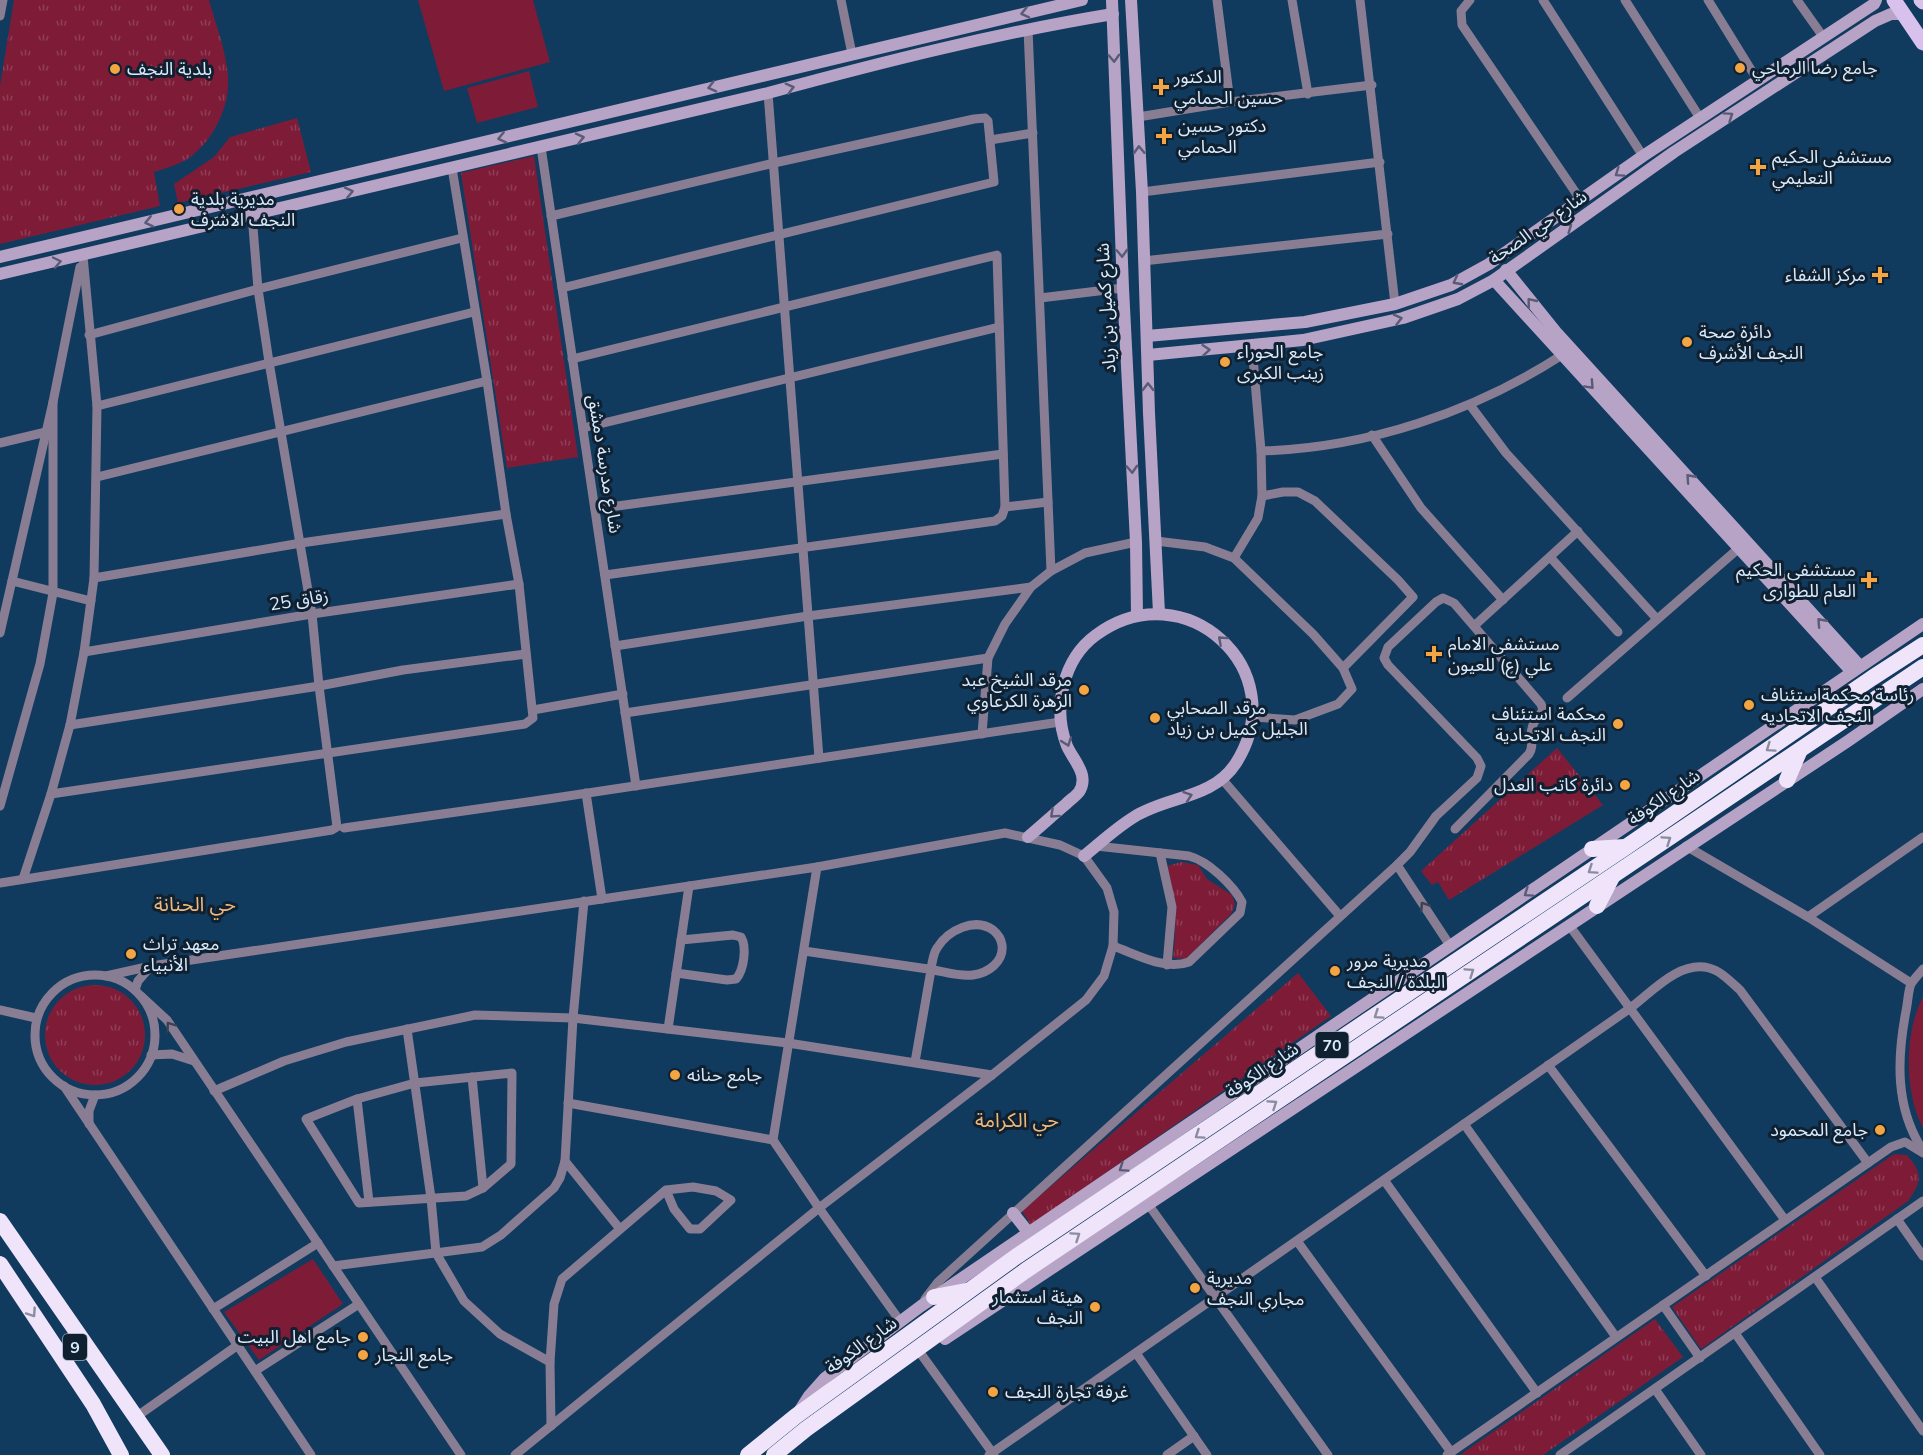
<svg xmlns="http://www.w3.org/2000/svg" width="1923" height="1455" viewBox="0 0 1923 1455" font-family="Mulish,'Noto Sans Arabic',sans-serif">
<defs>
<pattern id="grass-tufts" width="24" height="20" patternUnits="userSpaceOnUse" patternTransform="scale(1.5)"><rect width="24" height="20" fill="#7e1c38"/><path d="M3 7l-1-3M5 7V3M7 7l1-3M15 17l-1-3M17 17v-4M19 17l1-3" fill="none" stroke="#903d56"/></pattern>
</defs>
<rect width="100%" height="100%" fill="#103a5e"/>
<g fill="url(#grass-tufts)">
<path d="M14,0H209C215,22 224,45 227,68C233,99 217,135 193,155C182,164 166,168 154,172L160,206L0,244V86Z"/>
<path d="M297,118L311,172L178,203L174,184L214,157L230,137Z"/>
<path d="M534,156L578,457L507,468L461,173Z"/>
<path d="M1557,748L1603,805L1449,900L1438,882L1432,885L1421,871Z"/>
<path d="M1181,862L1198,865L1207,879L1232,895L1235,904L1232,913L1186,959L1173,958C1177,926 1176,896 1167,866Z"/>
<path d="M1298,973L1331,1016L1031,1225L1022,1211Z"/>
<circle cx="95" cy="1035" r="50"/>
<path d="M1894,1154L1907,1155C1923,1174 1922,1181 1908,1201L1701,1349L1672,1307Z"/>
<path d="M1655,1319L1683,1357L1543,1455H1460Z"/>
</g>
<g fill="#7e1c38">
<path d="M418,0H533L550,62L444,91Z"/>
<path d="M529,71L538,107L477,123L467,88Z"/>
<path d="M1923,997V1128C1904,1093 1904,1032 1923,997Z"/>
<path d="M313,1259L343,1304L259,1360L224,1312Z"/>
</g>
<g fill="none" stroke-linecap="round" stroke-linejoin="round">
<g stroke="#887d93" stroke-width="9">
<path d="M841,0L852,54"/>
<path d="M1217,0L1230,102"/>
<path d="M1292,0L1308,94"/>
<path d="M1360,0L1395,304"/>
<path d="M1470,0L1461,11L1462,25L1580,199"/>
<path d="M1543,0L1643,156"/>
<path d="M1625,0L1700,118"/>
<path d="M1708,0L1758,81"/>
<path d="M1797,0L1824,38"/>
<path d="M0,16L3,0"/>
<path d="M1028,29L1051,571"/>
<path d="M768,93L819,758"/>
<path d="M1138,117L1230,102L1372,85"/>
<path d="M990,140L1033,133"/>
<path d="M541,147L636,786"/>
<path d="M1142,192L1380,162"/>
<path d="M551,216L774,163L974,119L985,118L988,121L994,182L562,288"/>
<path d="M1143,261L1388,234"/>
<path d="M1040,298L1123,288"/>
<path d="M89,335L258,289L462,238"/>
<path d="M572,359L997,255L1005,507L1002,516L995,521L605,575"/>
<path d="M1470,405L1506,453L1657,619"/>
<path d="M97,406L474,312"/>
<path d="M583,428L999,327"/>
<path d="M1372,435L1421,508L1503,600"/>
<path d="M0,443L46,432"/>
<path d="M1261,451C1367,448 1474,412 1562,355"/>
<path d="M97,477L487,381"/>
<path d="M1262,496L1283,492H1298L1315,501L1398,580L1413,597L1343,668"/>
<path d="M1005,507L1048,502"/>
<path d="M595,509L1003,454"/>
<path d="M1156,541L1205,547L1234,558L1313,634L1343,668L1352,689L1338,704L1295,720L1253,717"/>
<path d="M1550,557L1618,632"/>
<path d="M1234,558L1258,518L1262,496L1261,451L1252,346"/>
<path d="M94,578L301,543L506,514"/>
<path d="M12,581L91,601"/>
<path d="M1474,626L1578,531"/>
<path d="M0,633L53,402L80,267"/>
<path d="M615,646L808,616L1031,587"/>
<path d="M84,652L312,614L519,584"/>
<path d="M1567,698L1739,548"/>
<path d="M533,710L623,694"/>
<path d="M625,713L988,658"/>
<path d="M70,725L319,686L403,670L526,654"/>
<path d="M982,734L988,658L1005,624L1031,587L1051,571L1085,553L1136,542"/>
<path d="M1222,779L1340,916"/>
<path d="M586,793L602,899"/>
<path d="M51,794L525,724L533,718L519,584L506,514L487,381L452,168"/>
<path d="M0,806L40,664L53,593V402"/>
<path d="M344,828L548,799L1060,722"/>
<path d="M1096,846L1189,856C1208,861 1233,885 1242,902L1240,913L1189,962C1165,971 1136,954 1113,946"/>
<path d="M1686,846L1808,917L1911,983"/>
<path d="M1160,853L1172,907L1167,965"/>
<path d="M1397,865L1451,947"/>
<path d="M817,867L773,1140L819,1208L900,1321"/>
<path d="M23,879L51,794L70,725L84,652L94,578L97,406L83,256"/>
<path d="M0,883L332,830L337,827L319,686L312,614L269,362L258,289L252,215"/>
<path d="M1808,917L1923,837"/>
<path d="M1569,925L1785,1220"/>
<path d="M804,951C845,957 886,963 928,969C942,971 959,977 973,975C988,973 1004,962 1002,945C1001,938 998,934 993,930C975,917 948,930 937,948C933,954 932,962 931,970L915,1062"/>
<path d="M676,973L727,980L736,979C744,970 747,947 741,937L733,935L681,940"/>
<circle cx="95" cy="1035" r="60"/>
<path d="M106,976L151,966L817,867L1005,833L1060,845L1084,856L1107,888L1114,912L1113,946L1104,976L1086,1000L992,1075L819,1208L515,1455"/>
<path d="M135,990L138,981L151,966"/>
<path d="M141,996L167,1020L461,1455"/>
<path d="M0,1010L36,1018"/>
<path d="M407,1029L431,1198L436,1253L464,1301L500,1334L550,1362"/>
<path d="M668,1029L689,886"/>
<path d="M151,1055L172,1054L194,1061"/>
<path d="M1548,1065L1706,1276"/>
<path d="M512,1073L511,1164L483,1188L466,1196L359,1203L306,1119L357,1099L415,1083Z"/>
<path d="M472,1077L483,1188"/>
<path d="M64,1086L311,1455"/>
<path d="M214,1091L284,1061L346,1042L475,1015L573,1018L788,1043L992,1075"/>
<path d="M357,1099L369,1202"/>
<path d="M568,1103L773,1140"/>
<path d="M89,1124V1111L95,1095"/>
<path d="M1464,1124L1616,1337"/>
<path d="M1922,1149C1895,1107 1897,1058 1906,1011C1908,1002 1908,991 1911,984C1914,979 1919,974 1923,969"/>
<path d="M565,1161L620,1229"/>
<path d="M1384,1180L1537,1393"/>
<path d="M1148,1204L1328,1455"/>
<path d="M1897,1219L1923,1256"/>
<path d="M1297,1241L1451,1452"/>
<path d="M333,1266L482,1247L501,1235L554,1188L560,1178L565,1161L573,1018L584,901"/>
<path d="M1815,1277L1923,1431"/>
<path d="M925,1299L938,1282L1397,865L1410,852L1436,816L1477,778L1481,766L1477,758L1388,665L1384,658L1388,647L1436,602L1443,598L1454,603L1541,704L1543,710C1540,716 1533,721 1532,728C1529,738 1535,745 1529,754L1455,829"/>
<path d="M1663,1305L1700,1358"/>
<path d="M213,1309L318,1243"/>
<path d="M1735,1333L1820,1455"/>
<path d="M1136,1353L1207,1455"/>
<path d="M921,1354L994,1455"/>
<path d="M255,1371L359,1304"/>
<path d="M1655,1389L1701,1455"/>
<path d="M136,1417L238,1345"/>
<path d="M551,1426L550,1362L554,1304L562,1279L666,1190L693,1187L716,1191L731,1200L700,1229H690L674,1209L666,1190"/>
<path d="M989,1455L1629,1009C1651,993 1679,960 1709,968C1721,971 1731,982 1740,990L1868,1163"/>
<path d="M1167,1455L1194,1436"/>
<path d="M1447,1455L1891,1147L1905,1142L1923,1153"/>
<path d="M1560,1455L1923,1201"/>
</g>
<g stroke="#b6a3c6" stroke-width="12">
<path d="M1112,0L1123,288L1136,542L1137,615"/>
<path d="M1131,0L1142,192L1149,413L1159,613"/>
<path d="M0,257L1082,0"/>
<path d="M1506,270L1556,332L1860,666"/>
<path d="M0,274L768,93C882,62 997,33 1113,14"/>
<path d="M1494,280L1852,672"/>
<path d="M1147,336L1305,322L1395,304L1451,285L1489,264L1643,156L1874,4L1876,0"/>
<path d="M1148,355L1303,340L1403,318L1458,299L1494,280L1674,152L1875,21L1891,14H1903"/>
<path d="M1028,837C1041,826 1053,815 1066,804C1070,800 1076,796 1079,792C1090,775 1073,760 1067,746C1052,708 1063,659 1096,635C1184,570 1295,670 1236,763C1213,799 1167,796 1134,817C1116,828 1100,843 1084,856"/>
<path d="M1013,1213L1028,1232"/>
<path d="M945,1339L1848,741L1923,689"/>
<path d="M800,1410L809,1396L825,1378L921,1306L1923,624"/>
</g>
<g stroke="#d9c1ee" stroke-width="15">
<path d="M1894,0L1923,43"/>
<path d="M1921,0L1923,2"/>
</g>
<g stroke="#efe4fa" stroke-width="16">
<path d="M1787,780L1799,752"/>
<path d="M1592,849L1625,847"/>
<path d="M1597,906L1612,877"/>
<path d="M0,1221L162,1455"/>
<path d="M0,1264L93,1404L121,1455"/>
<path d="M934,1297L966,1291"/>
<path d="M748,1455L796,1416L1017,1256L1626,847L1872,678L1923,645"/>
<path d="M774,1455L806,1429L1025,1271L1923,667"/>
</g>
</g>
<defs><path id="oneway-chevron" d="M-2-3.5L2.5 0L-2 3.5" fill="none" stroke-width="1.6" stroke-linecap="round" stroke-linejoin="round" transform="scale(1.5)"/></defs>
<g stroke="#5a5b74">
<use href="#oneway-chevron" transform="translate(1025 13) rotate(167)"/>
<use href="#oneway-chevron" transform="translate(1114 58) rotate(88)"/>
<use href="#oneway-chevron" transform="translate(712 87) rotate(166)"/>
<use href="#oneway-chevron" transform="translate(790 88) rotate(-15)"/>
<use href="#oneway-chevron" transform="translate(1729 116) rotate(-34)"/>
<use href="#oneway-chevron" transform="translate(502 138) rotate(167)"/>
<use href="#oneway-chevron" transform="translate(580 138) rotate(-13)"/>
<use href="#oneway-chevron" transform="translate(1139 150) rotate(-92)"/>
<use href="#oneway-chevron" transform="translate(1619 173) rotate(145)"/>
<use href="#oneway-chevron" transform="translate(349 192) rotate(-13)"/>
<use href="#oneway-chevron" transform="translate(149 222) rotate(167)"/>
<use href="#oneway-chevron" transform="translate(1568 227) rotate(-35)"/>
<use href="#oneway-chevron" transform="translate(1122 253) rotate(88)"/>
<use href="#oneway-chevron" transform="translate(57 262) rotate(-12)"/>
<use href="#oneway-chevron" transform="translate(1457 281) rotate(152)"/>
<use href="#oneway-chevron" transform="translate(1531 302) rotate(-129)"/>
<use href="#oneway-chevron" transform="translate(1398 319) rotate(-14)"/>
<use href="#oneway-chevron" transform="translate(1206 350) rotate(-5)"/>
<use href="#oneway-chevron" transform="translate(1590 385) rotate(47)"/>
<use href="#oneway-chevron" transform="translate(1148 387) rotate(-91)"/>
<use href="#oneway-chevron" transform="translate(1132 469) rotate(87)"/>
<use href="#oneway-chevron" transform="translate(1690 478) rotate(-132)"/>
<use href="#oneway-chevron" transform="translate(1821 622) rotate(-132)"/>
<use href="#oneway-chevron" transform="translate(1222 640) rotate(-138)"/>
<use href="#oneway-chevron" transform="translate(1067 742) rotate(70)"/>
<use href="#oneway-chevron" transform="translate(1188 796) rotate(-19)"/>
<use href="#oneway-chevron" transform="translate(1054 814) rotate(138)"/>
<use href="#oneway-chevron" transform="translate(1528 893) rotate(145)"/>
<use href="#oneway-chevron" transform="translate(1123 1168) rotate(146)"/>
</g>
<g stroke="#8a8c9f">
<use href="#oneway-chevron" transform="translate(1770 748) rotate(145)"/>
<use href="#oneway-chevron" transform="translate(1667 840) rotate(-34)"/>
<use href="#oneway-chevron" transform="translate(1592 870) rotate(146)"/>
<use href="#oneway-chevron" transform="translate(1470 972) rotate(-34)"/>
<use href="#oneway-chevron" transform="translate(1378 1015) rotate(146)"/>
<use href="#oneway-chevron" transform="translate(1273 1104) rotate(-34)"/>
<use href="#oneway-chevron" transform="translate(1199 1135) rotate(146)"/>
<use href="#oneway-chevron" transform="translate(1076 1236) rotate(-34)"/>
<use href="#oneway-chevron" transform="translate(32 1313) rotate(56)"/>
</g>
<g stroke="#394153">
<use href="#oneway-chevron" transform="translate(1424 906) rotate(-123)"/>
<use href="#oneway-chevron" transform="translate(170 1026) rotate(-126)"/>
</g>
<g fill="#f2a542" stroke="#0f2030" stroke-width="2">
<circle cx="1740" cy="68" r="6"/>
<circle cx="115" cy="69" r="6"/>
<path d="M1158 78h6v6h6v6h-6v6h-6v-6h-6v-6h6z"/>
<path d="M1161 127h6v6h6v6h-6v6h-6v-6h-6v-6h6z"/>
<path d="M1755 158h6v6h6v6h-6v6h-6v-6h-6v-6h6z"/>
<circle cx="179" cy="209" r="6"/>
<path d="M1877 266h6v6h6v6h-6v6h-6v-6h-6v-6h6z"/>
<circle cx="1687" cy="342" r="6"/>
<circle cx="1225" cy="362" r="6"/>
<path d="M1866 571h6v6h6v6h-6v6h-6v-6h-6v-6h6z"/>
<path d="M1431 645h6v6h6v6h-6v6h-6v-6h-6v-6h6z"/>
<circle cx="1084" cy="690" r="6"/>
<circle cx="1749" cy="705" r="6"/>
<circle cx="1155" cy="718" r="6"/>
<circle cx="1618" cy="724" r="6"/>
<circle cx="1625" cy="785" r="6"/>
<circle cx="131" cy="954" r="6"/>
<circle cx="1335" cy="971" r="6"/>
<circle cx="675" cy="1075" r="6"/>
<circle cx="1880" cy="1130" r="6"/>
<circle cx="1195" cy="1288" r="6"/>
<circle cx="1095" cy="1307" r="6"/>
<circle cx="363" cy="1337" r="6"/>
<circle cx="363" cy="1355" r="6"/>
<circle cx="993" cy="1392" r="6"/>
</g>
<g text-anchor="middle" stroke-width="6" stroke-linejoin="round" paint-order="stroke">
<g fill="#0f2030" stroke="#9cadbf" stroke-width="1.5">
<rect x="1315.5" y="1032" width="33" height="26" rx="4.5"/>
<rect x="63" y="1334" width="24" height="26" rx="4.5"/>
</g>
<g font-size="16" font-weight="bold" fill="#d8eafc">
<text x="1332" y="1051">70</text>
<text x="75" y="1353">9</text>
</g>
<g font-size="18" fill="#d8eafc" stroke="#0f2030" text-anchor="start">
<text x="1752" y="74">جامع رضا الرماحي</text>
<text x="127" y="75">بلدية النجف</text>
<text x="1174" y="83">الدكتور<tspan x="1174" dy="21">حسين الحمامي</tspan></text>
<text x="1178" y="132">دكتور حسين<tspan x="1178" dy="21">الحمامي</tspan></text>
<text x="1772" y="163">مستشفى الحكيم<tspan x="1772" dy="21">التعليمي</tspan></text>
<text x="191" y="205">مديرية بلدية<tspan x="191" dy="21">النجف الاشرف</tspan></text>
<text x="1866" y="281" text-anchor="end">مركز الشفاء</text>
<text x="1699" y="338">دائرة صحة<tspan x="1699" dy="21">النجف الأشرف</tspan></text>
<text x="1237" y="358">جامع الحوراء<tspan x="1237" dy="21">زينب الكبرى</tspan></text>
<text x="1856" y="576" text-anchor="end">مستشفى الحكيم<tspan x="1856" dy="21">العام للطوارى</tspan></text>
<text x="1448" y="650">مستشفى الامام<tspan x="1448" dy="21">علي (ع) للعيون</tspan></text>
<text x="1072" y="686" text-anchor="end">مرقد الشيخ عبد<tspan x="1072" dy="21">الزهرة الكرعاوي</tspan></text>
<text x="1761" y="701">رئاسة محكمةاستئناف<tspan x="1761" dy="21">النجف الاتحاديه</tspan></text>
<text x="1167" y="714">مرقد الصحابي<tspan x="1167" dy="21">الجليل كميل بن زياد</tspan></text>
<text x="1606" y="720" text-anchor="end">محكمة استئناف<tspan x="1606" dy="21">النجف الاتحادية</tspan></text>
<text x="1613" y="791" text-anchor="end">دائرة كاتب العدل</text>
<text x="143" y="950">معهد تراث<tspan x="143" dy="21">الأنبياء</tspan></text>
<text x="1347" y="967">مديرية مرور<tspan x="1347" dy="21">البلدة / النجف</tspan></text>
<text x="687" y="1081">جامع حنانه</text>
<text x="1868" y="1136" text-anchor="end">جامع المحمود</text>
<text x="1207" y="1284">مديرية<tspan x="1207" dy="21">مجاري النجف</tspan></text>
<text x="1083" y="1303" text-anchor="end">هيئة استثمار<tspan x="1083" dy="21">النجف</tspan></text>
<text x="351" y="1343" text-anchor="end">جامع اهل البيت</text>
<text x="375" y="1361">جامع النجار</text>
<text x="1005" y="1398">غرفة تجارة النجف</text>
</g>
<g font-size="18" fill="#d8eafc" stroke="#0f2030">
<text transform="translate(1538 227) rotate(-35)" y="6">شارع حي الصحة</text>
<text transform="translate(1106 308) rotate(-93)" y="6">شارع كميل بن زياد</text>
<text transform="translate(605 464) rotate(81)" y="6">شارع مدرسة دمشق</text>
<text transform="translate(299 600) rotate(-9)" y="6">زقاق 25</text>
<text transform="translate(1664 797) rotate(-35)" y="6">شارع الكوفة</text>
<text transform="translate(1262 1070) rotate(-34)" y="6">شارع الكوفة</text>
<text transform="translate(861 1345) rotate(-36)" y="6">شارع الكوفة</text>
</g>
<g font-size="20" fill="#f0b97c" stroke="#0f2030">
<text x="195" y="911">حي الحنانة</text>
<text x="1017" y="1127">حي الكرامة</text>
</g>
</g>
</svg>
